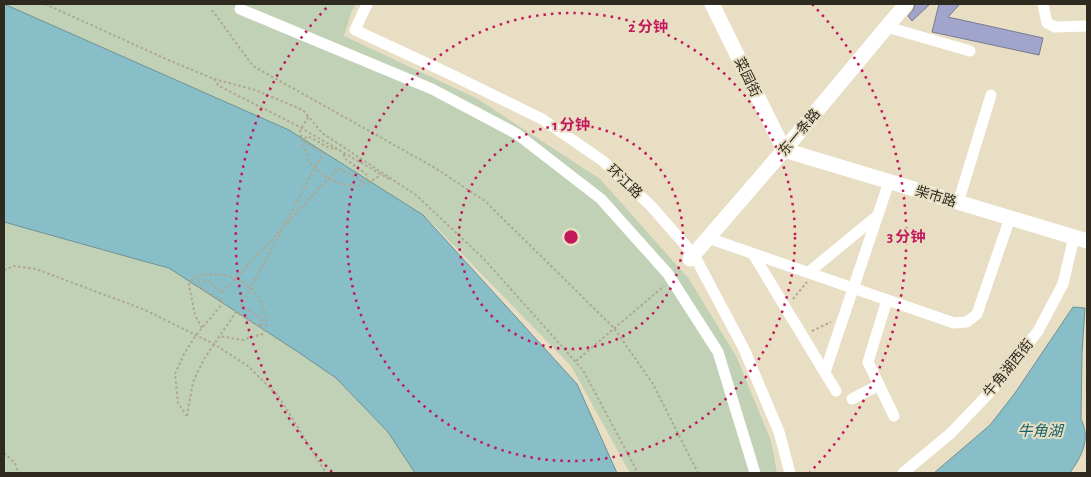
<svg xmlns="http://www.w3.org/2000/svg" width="1091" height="477" viewBox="0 0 1091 477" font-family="'Alegreya Sans','Noto Sans SC',sans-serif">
<rect width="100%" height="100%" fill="#e8dec3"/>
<g fill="#c0d1b5">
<path d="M4,4H356L351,13L344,36L476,98L600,179L689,279L736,356L771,441L777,473H630L571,366L427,218L289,130Z"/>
<path d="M4,222L143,261L169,268L298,352L336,378L388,432L415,473H4Z"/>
</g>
<g fill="#88bec7" stroke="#6d9295">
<path d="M4,4L289,130L423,215L577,384L617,473H415L388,432L336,378L298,352L169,268L143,261L4,222Z"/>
<path d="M1073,307L1085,308L1082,354L1081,419C1091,440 1082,455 1070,473H934L990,425L1015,393Z"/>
</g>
<g fill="#a1a4cb" stroke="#787a93">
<path d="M915,4H930L912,21L908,16L913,10Z"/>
<path d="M939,4H960L948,17L1043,38L1039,55L932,32Z"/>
</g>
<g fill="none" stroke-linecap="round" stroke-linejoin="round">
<g stroke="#afa791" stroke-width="2" stroke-dasharray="2.5 2.5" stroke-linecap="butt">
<path d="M45,4L166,59L214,79L255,90L303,110L322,133L416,195L483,258L583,370L638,473"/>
<path d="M212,10L253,66L432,166L485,201L614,328L653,384L698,473"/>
<path d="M214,79L219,86L296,125L389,179"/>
<path d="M308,117L300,131L304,147L310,163L324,176L341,184L358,186L373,180L381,175"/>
<path d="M285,224L323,153L306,143L305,138L308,136L329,148L337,149"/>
<path d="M4,270L14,266L36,269L145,310L214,344L248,366L279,397L326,473"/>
<path d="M793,299L807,282"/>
<path d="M202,328L195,315L189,285C190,283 191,281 193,279C205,269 238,276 248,286C256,292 260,299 263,308C267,318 268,324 263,334L242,340L219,336"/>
<path d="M812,331L831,322"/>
<path d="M576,361L664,286"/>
<path d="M187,416L178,403L175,374L184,354L196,335L224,302L201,288L199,284V282L203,280L209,282L222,293L338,168L361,181L367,178L366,174L344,158V153"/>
<path d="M187,416L193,382L204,359L236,312L258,326L261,325L262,321L259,317L241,305L282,230"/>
<path d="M4,453L15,463L18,473"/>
</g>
<g stroke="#fff" stroke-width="11">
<path d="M367,4L355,30L452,75L542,119L603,161L651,206L694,255L744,349L779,432L790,473"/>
<path d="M1043,4L1047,23L1055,27L1087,26"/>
<path d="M240,9L432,89L517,134L601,199L668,274L718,352L755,473"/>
<path d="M887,27L970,51"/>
<path d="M958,203L991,95"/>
<path d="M708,238L954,323L967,322L977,314L1010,218"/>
<path d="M753,254L836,391"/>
<path d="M809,272L877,216"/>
<path d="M887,300L868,362L894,416"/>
<path d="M825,372L889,182"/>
<path d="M852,399L879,385"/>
<path d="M903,473L951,433L993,389L1038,331L1063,284L1074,237"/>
</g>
<g stroke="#fff" stroke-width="15">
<path d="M712,4L784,150L1087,241"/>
<path d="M690,259L784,150L906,4"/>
</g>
</g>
<g fill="none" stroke="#c2185b" stroke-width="2.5" stroke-dasharray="2.5 5">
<circle cx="571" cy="237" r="112"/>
<circle cx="571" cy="237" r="224"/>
<path d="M332 472A335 335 0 0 1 330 4M812 4A335 335 0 0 1 810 472"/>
</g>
<g text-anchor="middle" stroke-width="4" stroke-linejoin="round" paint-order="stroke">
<g font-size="14" fill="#2e2a1f" stroke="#e8dec3">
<text transform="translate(748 77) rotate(64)" y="5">菜园街</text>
<text transform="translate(799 132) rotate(-50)" y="5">东一条路</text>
<text transform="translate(625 181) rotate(43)" y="5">环江路</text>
<text transform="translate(936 196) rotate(17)" y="5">柴市路</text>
<text transform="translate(1008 368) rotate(-51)" y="5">牛角湖西街</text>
</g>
<g font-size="15" font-style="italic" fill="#155f69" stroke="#e8dec3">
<text x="1040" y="436">牛角湖</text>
</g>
</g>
<circle cx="571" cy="237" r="8" fill="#c2185b" stroke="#e8dec3" stroke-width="2.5"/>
<g font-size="15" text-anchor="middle" font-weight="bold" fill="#c2185b" stroke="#e8dec3" stroke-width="4" stroke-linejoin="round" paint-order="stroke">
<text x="648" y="32">2 分钟</text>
<text x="571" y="130">1 分钟</text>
<text x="906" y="242">3 分钟</text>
</g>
<rect width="1091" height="477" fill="none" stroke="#2e2a1f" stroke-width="10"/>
</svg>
